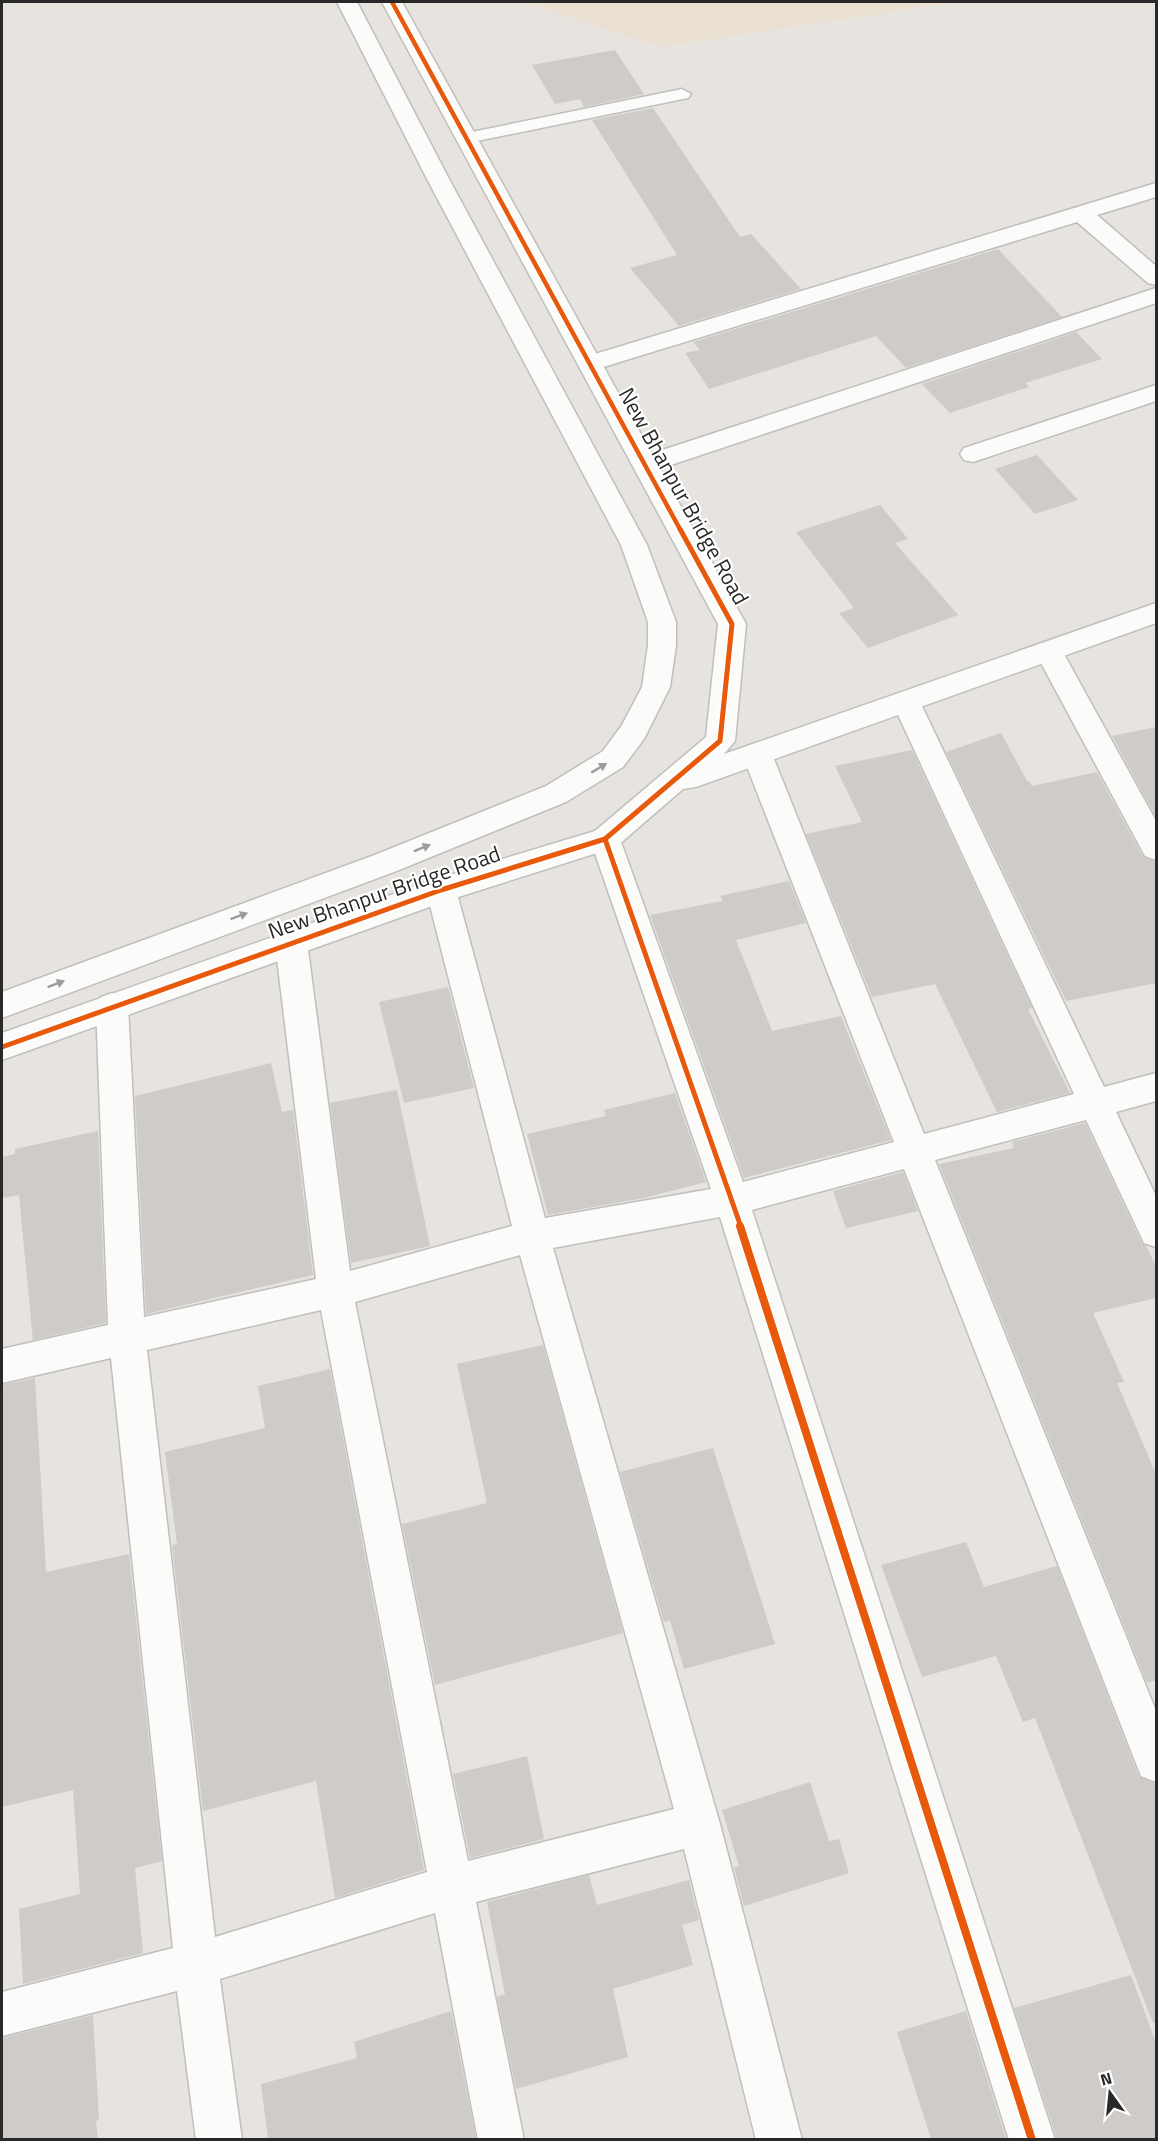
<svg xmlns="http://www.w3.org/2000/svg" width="1158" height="2141" viewBox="0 0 1158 2141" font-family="'Titillium Web',sans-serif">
<rect width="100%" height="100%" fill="#e7e3de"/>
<path fill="#eae1d2" d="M523,2H959L659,47Z"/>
<g fill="#cecbc8">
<path d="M615,50L644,94L584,107L580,99L555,104L532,65Z"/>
<path d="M653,108L740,237L751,234L801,289L679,326L630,268L677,255L592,120Z"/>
<path d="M998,249L1062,317L906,368L876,336L709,389L685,353L700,350L693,342Z"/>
<path d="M1076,332L1102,359L1025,383L1029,387L950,413L922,384Z"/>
<path d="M1037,455L1078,500L1035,514L995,469Z"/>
<path d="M880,505L908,539L895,543L958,615L868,648L839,613L854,608L796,532Z"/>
<path d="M1156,727V817L1112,736Z"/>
<path d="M1001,733L1027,781H1029L1032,786L1097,772L1143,857L1156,862V983L1066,1001L946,752Z"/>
<path d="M912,750L1032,1008L1028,1009L1070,1093L997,1112L935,984L872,997L806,834L862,822L835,766Z"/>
<path d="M789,881L806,923L736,940L772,1031L841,1016L891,1140L744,1178L650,915L723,901L720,896Z"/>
<path d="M448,987L474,1088L404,1103L379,1002Z"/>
<path d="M271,1063L282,1112L293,1110L313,1275L146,1314L135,1096Z"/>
<path d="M397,1090L430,1246L351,1263L330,1103Z"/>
<path d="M675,1093L706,1182L644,1198L548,1215L527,1134L606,1116L604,1110Z"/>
<path d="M1085,1123L1142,1244L1146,1246L1156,1266V1298L1093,1313L1124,1382L1117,1383L1156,1474V1680L1147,1683L939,1164L1014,1148L1012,1142Z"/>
<path d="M98,1131L106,1323L33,1340L19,1195L2,1198V1157L15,1154V1149Z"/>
<path d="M903,1172L918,1211L846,1228L833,1191Z"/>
<path d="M543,1345L623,1633L435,1685L402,1524L487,1503L457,1364Z"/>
<path d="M330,1369L424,1870L335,1898L316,1781L203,1811L172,1545L177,1544L165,1452L265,1428L258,1386Z"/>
<path d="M35,1378L46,1572L129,1554L162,1861L135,1868L143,1953L23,1984L19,1909L80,1894L73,1790L2,1807V1385Z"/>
<path d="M713,1448L775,1644L684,1669L670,1620L664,1622L620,1472Z"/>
<path d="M966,1542L984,1587L1057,1566L1139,1777L1156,1784V2022L1153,2023L1035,1718L1023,1722L996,1656L922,1677L881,1565Z"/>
<path d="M527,1756L544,1839L470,1858L453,1774Z"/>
<path d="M810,1782L829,1841L839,1839L849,1873L744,1906L734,1867L739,1866L722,1810Z"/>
<path d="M589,1875L597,1905L689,1880L699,1920L682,1925L693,1965L613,1989L628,2057L516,2089L497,1997L505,1994L487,1902Z"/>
<path d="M1131,1975L1156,2043V2139H1057L1014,2008Z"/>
<path d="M451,2011L476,2139H268L261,2084L357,2058L354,2042Z"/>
<path d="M966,2011L1006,2139H931L897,2032Z"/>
<path d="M93,2015L99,2120L96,2121L98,2139H2V2038Z"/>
</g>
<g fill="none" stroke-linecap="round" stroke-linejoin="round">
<defs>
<path id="lane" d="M682,89L691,94L688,98L467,143L458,138L467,133Z"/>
<g id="street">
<path d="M1156,183V197L1097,215L1156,266V285L1148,283L1077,222L600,368L591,371L582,368L579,363L582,358Z"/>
<path d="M1156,288V303L656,470L647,472L638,470L634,464L638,458Z"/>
<path d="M1156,385V401L973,462L964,460L960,454L964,448Z"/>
<path d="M1049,642L1059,645L1156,821V860L1145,856L1035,652L1039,645Z"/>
<path d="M906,692L916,695L920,702L1104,1087L1156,1073V1101L1116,1112L1156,1196V1247L1144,1243L1086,1120L935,1160L1156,1711V1782L1141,1776L1135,1761L904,1169L752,1210L1055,2140H1009L720,1217L553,1248L720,1824L802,2140H756L684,1849L476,1902L524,2140H478L435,1913L220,1979L242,2140H196L177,1991L2,2036V1992L173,1948L111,1358L2,1383V1349L108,1325L96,1006L101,997L112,993L123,997L128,1006L144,1317L316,1279L275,942L280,933L291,929L302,933L307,942L350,1271L512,1226L426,890L430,881L441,878L452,881L456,890L545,1218L711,1189L590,839L594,831L605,827L616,831L620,839L743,1182L894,1142L742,754L747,746L757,743L767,746L772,754L924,1134L1074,1094L892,702L896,695ZM520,1255L674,1809L468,1861L355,1302ZM321,1310L427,1872L215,1937L147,1350Z"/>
</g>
<g id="secondary">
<path d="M337,2H357L449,179L647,545L676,622V645L670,687L644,739L623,767L566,802L394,872L2,1018V992L372,856L546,786L603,751L622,725L642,687L648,645V622L621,545L427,179Z"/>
<path d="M382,2H402L746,624L735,741L724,754L1156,603V623L696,787L683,789L616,847L449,900L2,1060V1033L430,881L595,831L706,737L718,624Z"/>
</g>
</defs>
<use href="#lane" stroke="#c0bfc0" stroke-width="3"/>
<use href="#street" stroke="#c0bfc0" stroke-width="3"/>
<use href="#secondary" stroke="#c0bfc0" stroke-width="3"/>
<use href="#lane" fill="#fbfbfa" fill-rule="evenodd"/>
<use href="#street" fill="#fbfbfa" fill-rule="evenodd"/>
<use href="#secondary" fill="#fbfbfa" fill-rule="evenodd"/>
<defs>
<path id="cycleway-far2" d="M392,2L681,531"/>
<g id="cycleway-far1">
<path d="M605,839L741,1227"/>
<path d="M2,1047L441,890L605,839L720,741L732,624L680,529"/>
</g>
<path id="cycleway" d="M740,1226L1032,2140"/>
</defs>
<use href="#cycleway-far2" stroke="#fff" stroke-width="8"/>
<use href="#cycleway-far1" stroke="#fff" stroke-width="9"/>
<use href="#cycleway" stroke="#fff" stroke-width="11"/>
<use href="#cycleway-far2" stroke="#e8590c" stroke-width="4.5"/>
<use href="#cycleway-far1" stroke="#e8590c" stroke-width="5"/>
<use href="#cycleway" stroke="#e8590c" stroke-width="8"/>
</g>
<defs><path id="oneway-solid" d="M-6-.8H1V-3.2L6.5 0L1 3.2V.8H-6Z" transform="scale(1.5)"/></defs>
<g fill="#9c9c9c">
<use href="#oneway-solid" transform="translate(599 768) rotate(-31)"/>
<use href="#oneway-solid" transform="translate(422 848) rotate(-22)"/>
<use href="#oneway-solid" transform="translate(239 916) rotate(-20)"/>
<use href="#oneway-solid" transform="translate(56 984) rotate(-21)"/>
</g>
<g text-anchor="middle" stroke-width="4.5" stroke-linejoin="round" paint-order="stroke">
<g font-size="22" fill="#292929" stroke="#fff">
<text transform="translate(684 496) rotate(61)" y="8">New Bhanpur Bridge Road</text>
<text transform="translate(384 892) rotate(-19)" y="8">New Bhanpur Bridge Road</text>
</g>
</g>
<rect width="1158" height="2141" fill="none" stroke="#292929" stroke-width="6"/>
<g transform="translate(1110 2093) rotate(345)" stroke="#ffffff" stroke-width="4.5" paint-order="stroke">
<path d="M0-4.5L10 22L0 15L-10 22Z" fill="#292929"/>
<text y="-9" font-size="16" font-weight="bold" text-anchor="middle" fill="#292929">N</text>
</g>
</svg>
